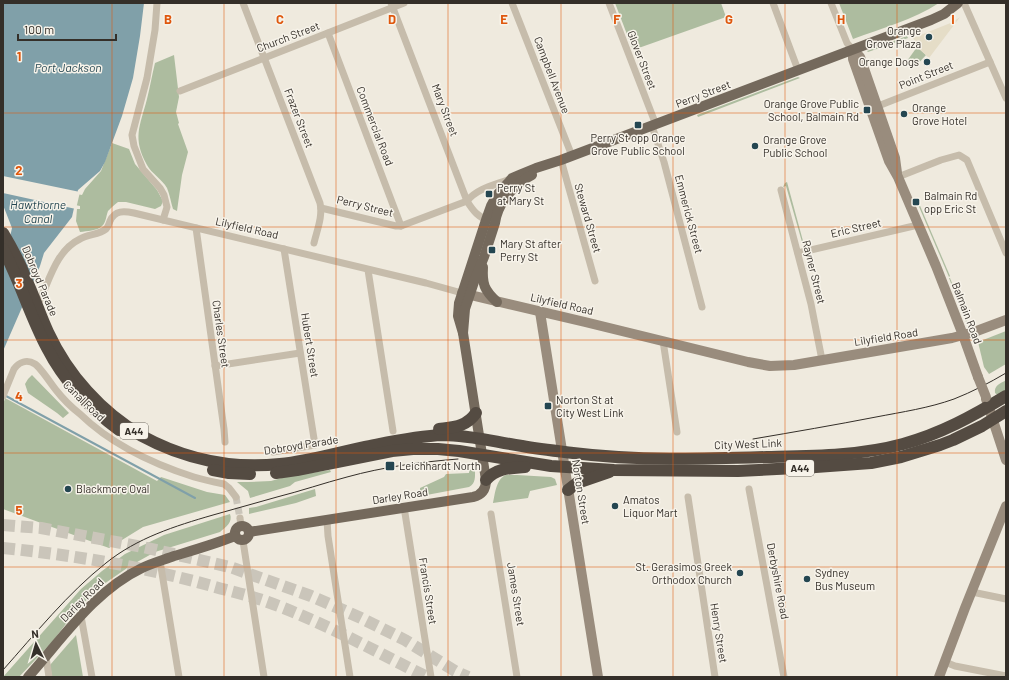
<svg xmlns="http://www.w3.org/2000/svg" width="1009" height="680" viewBox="0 0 1009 680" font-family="Barlow,sans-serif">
<rect width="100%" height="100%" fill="#efeade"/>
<g fill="#adbc9f">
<path d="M615,3H721L726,17L633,50Z"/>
<path d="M839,3H939C913,20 882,28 853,39Z"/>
<path d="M907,36L908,38L868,52L867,51Z"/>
<path d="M917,47L926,55L915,67L907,61Z"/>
<path d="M174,55L179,97L176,112L179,123L178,124L188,152L182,175L177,211L173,209C171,203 170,195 167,188C162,179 152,174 147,165C132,138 140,126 147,99C150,87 152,75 155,63Z"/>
<path d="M798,77L800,78L698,117L697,115Z"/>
<path d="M112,143L129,149L135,164L157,190L163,201L161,206L155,209L126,202H118C114,205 111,208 108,211C106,216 106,223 102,226C97,231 87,231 80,232L76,221L77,209H80V206L3,190V180L82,195L85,189L101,171Z"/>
<path d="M787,182L803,241L802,242L786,186L783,187L785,183Z"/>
<path d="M918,201L950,276L949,277L917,202Z"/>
<path d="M949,278H950L967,322H966Z"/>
<path d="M1006,331V364L989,374L984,367L978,342Z"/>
<path d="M32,375L69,413L63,418L57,413L28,393L25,384L28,379Z"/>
<path d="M1006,380V391L999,396L995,393C994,385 1000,384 1006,380Z"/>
<path d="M5,398L157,481L161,477L207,492L225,495L230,502L143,527L109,548L3,509V405Z"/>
<path d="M475,469C475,477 476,483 469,487L416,497L415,492L420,491V488L444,477L446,474L469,473V470Z"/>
<path d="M330,470L331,472L295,482L290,486L250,498L248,491L237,482H248L271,481L285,477Z"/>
<path d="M506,475H517L551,477L555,479L557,485L530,491L528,498L493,503C495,494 496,479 506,475Z"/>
<path d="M315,489L316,496L296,503L249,514V508L256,507Z"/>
<path d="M230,514C233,522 226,527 220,532L155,552L130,566L104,584L79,607L52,642L19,677H3L81,589L102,571L125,554L164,535Z"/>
<path d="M76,635L83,677H52L50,665Z"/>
</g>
<path fill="#e5ddc7" d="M960,17L957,21L929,58L916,46L917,44L913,38L953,22Z"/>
<path fill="#80a0a9" d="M3,3H144L140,36L133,78L122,116L105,162L100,171L78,190L72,217L44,253L40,266L3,351V268L12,228L3,205Z"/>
<path fill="#efeade" d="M3,176L80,192L76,209L3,193Z"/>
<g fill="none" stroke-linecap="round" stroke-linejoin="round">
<path stroke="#80a0a9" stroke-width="2" d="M6,396L195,498"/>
<path stroke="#cac5ba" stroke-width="7" stroke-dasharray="7 3.5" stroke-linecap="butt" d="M236,497L240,518"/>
<g stroke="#cac5ba" stroke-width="12" stroke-dasharray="12 6" stroke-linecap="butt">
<path d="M3,525L41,528L143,547L230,567L311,596L361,618L405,640L455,671L468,677"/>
<path d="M3,548C74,555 144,567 212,586C229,591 248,595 265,601C321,621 373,650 427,677"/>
</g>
<g stroke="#c6bcab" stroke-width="7">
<path d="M157,3L155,30L147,78L132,135L134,146L143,169L160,188L164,195L167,207L163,220"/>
<path d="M243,3L320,203C323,216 317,230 314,243"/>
<path d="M391,3L467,201C473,211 479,218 490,221"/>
<path d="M512,3L572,156"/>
<path d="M609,3L656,125"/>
<path d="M773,3L798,70"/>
<path d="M831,3L847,43L853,50"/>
<path d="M964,3L1006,98"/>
<path d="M328,33L401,226"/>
<path d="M180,91L404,3"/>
<path d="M873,108L990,62"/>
<path d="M652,126L664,162L702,307"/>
<path d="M561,160L595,281"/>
<path d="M898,177L941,160L959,155L967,160L1006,253"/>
<path d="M781,190L811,304L822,360"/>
<path d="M321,208L396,226H401L467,201C478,188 495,185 510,179"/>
<path d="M196,228L224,429L225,442"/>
<path d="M798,253L918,225"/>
<path d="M368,270L393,431"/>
<path d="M40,300C50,278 57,250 80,239C88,234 99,235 106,229C108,227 109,224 110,221C115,210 124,211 134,213L426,283L462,293"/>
<path d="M663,341L677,432"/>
<path d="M215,366L300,353"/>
<path d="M3,396L14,369C19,362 27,359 35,364C41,368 51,384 56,390C63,399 71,407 80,414C112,445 153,464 194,477C204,480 214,482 224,484L229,488L236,497"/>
<path d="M273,452L315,445L284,249"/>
<path d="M749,489L784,677"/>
<path d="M688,497L715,677"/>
<path d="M404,507L431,677"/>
<path d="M491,514L517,677"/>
<path d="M240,518L241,526"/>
<path d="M327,520L328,536L350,677"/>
<path d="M243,541L264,677"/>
<path d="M160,561L179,677"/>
<path d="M972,592L1006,599"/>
<path d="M81,616L92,677"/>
<path d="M46,657L49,677"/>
<path d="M945,662L955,666L1006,676"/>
</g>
<g stroke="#998c7d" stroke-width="10">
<path d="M853,50V59L889,161L898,177L936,266L963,335L978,377"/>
<path d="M853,50L860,57L895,158L897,173"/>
<path d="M462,293L585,322L748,362L770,366L794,365L952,338L974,332L1006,320"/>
<path d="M540,312L598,677"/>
<path d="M986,399L1006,460"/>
<path d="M939,677L965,608L1006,506"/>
</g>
<g stroke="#74695c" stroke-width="10">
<path d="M483,267C482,284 484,290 497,302"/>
<path d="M463,333L458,316L459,303L486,220L491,206L497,195L508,183L512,178L519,175L536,168L561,160L931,20L944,14L958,3"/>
<circle cx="242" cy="533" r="7"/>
<path d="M249,532L473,497C482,495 486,489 486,480L463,333L465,309L474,282L484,257L495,223C498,202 514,184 532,175"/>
<path d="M28,677C63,638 94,591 142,568C152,563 163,560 174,556C194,550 215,544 235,536"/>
</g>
<g stroke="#544b42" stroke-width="12">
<path d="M3,233C12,248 20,263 26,279C34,296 40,315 48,332C68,375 101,412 142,436C184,459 232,469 280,464C308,461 336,453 364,447C390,442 416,436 443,435C470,435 495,442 522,446C538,449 556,451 573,453C637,461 702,459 767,457C812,456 859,456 903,444C940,434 973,416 1006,396"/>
<path d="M3,249C20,281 30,316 47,348C64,381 89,408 119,430"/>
<path d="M439,429C454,427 466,427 476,413"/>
<path d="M213,470L229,473L250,474"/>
<path d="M276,473L297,470L392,451L413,449H438L459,451L551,466L614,470L738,471L816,467L871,463L901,457L940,445L953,440L982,426L1006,411"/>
<path d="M486,480C496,468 510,468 525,467"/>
<path d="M568,490L577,483L609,472"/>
</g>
<g stroke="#342f29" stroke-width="1">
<path d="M753,439C794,432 835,425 876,417C902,412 929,408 954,399C972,392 989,383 1006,373"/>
<path d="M3,670C35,634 68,593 106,563C137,538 175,526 213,515C234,509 256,503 277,497C301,491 324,483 347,477C383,467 420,462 458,459"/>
</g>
<path stroke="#998c7d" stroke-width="10" d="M978,377L986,397"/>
</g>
<path fill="none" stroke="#df570d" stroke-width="1" stroke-opacity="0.55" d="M112,3V677M224,3V677M336,3V677M448,3V677M561,3V677M673,3V677M785,3V677M897,3V677M3,113H1006M3,227H1006M3,340H1006M3,453H1006M3,567H1006"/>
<g fill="#244651" stroke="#f7f3ea" stroke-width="1.5">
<circle cx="929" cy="37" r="4"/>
<circle cx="927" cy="62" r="4"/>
<rect x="863" y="106" width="8" height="8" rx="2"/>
<circle cx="904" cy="114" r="4"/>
<rect x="634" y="121" width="8" height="8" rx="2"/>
<circle cx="755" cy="146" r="4"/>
<rect x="485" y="190" width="8" height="8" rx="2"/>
<rect x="912" y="198" width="8" height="8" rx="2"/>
<rect x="488" y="246" width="8" height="8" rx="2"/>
<rect x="544" y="402" width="8" height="8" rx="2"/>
<rect x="385" y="461" width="10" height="10" rx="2"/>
<circle cx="68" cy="489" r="4"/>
<circle cx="615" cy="506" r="4"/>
<circle cx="740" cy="573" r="4"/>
<circle cx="807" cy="579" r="4"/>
</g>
<g text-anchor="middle" stroke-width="3" stroke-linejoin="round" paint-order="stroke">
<g fill="#f7f3ea" stroke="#6e6a63" stroke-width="1">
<rect x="120" y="423" width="28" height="16" rx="3"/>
<rect x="786" y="460" width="28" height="16" rx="3"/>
</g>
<g font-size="10" font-weight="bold" fill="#342f29">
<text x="134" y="435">A44</text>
<text x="800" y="472">A44</text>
</g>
<g font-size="11" fill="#342f29" stroke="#f7f3ea" text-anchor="start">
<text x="921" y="35" text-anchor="end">Orange<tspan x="921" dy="13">Grove Plaza</tspan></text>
<text x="919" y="66" text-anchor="end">Orange Dogs</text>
<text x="859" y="108" text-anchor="end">Orange Grove Public<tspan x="859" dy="13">School, Balmain Rd</tspan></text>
<text x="912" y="112">Orange<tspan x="912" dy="13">Grove Hotel</tspan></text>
<text x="638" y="142" text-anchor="middle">Perry St opp Orange<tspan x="638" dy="13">Grove Public School</tspan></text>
<text x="763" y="144">Orange Grove<tspan x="763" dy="13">Public School</tspan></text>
<text x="497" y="192">Perry St<tspan x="497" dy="13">at Mary St</tspan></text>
<text x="924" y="200">Balmain Rd<tspan x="924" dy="13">opp Eric St</tspan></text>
<text x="500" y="248">Mary St after<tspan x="500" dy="13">Perry St</tspan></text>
<text x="556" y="404">Norton St at<tspan x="556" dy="13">City West Link</tspan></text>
<text x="399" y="470">Leichhardt North</text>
<text x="76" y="493">Blackmore Oval</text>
<text x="623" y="504">Amatos<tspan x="623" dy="13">Liquor Mart</tspan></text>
<text x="732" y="571" text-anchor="end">St. Gerasimos Greek<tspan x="732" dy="13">Orthodox Church</tspan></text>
<text x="815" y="577">Sydney<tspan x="815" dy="13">Bus Museum</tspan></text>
</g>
<g font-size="11" fill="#342f29" stroke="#f7f3ea">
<text transform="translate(288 37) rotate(-21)" y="4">Church Street</text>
<text transform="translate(642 60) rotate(69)" y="4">Glover Street</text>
<text transform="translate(552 75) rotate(69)" y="4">Campbell Avenue</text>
<text transform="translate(926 75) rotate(-22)" y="4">Point Street</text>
<text transform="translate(703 94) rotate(-21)" y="4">Perry Street</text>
<text transform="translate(445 110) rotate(69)" y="4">Mary Street</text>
<text transform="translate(299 118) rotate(69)" y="4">Frazer Street</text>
<text transform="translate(375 126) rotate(69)" y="4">Commercial Road</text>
<text transform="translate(365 206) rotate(14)" y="4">Perry Street</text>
<text transform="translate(689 214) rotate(75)" y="4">Emmerick Street</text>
<text transform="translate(588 218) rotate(74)" y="4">Steward Street</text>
<text transform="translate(247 228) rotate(13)" y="4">Lilyfield Road</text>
<text transform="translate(856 228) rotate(-13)" y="4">Eric Street</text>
<text transform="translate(814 272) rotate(76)" y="4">Rayner Street</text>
<text transform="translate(40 281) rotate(67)" y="4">Dobroyd Parade</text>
<text transform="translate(562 304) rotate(13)" y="4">Lilyfield Road</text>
<text transform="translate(967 313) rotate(69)" y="4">Balmain Road</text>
<text transform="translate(221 334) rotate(82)" y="4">Charles Street</text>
<text transform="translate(886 337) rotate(-9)" y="4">Lilyfield Road</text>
<text transform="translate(310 345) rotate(81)" y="4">Hubert Street</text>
<text transform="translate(84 401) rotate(44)" y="4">Canal Road</text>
<text transform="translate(748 444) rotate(-2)" y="4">City West Link</text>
<text transform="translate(301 445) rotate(-9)" y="4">Dobroyd Parade</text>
<text transform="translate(581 492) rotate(81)" y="4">Norton Street</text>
<text transform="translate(400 496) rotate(-9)" y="4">Darley Road</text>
<text transform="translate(778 581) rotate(79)" y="4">Derbyshire Road</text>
<text transform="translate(428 591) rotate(81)" y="4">Francis Street</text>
<text transform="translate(516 594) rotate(81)" y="4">James Street</text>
<text transform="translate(82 600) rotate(-45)" y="4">Darley Road</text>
<text transform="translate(719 633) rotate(81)" y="4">Henry Street</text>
</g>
<g font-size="12" font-style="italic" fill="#244651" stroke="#f7f3ea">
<text x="68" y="72">Port Jackson</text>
<text x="38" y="209">Hawthorne<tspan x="38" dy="14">Canal</tspan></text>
</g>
</g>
<g font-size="13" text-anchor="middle" font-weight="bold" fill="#df570d" stroke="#f7f3ea" stroke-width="3" stroke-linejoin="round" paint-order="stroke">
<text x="168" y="24">B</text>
<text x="280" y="24">C</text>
<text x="392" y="24">D</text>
<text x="504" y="24">E</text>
<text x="617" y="24">F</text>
<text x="729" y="24">G</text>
<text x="841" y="24">H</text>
<text x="953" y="24">I</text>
<text x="19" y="61">1</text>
<text x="19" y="175">2</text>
<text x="19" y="288">3</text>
<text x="19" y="401">4</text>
<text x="19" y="515">5</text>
</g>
<rect width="1009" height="680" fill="none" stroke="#342f29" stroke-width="8"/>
<g transform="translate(36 644) rotate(355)" stroke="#f7f3ea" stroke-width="3" paint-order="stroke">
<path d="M0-3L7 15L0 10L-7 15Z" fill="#342f29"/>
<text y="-6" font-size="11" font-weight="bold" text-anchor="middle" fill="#342f29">N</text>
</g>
<path d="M18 34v6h98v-6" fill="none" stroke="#342f29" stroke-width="2"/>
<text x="24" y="34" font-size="12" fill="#342f29" stroke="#f7f3ea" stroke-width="3" paint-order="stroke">100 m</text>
</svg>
